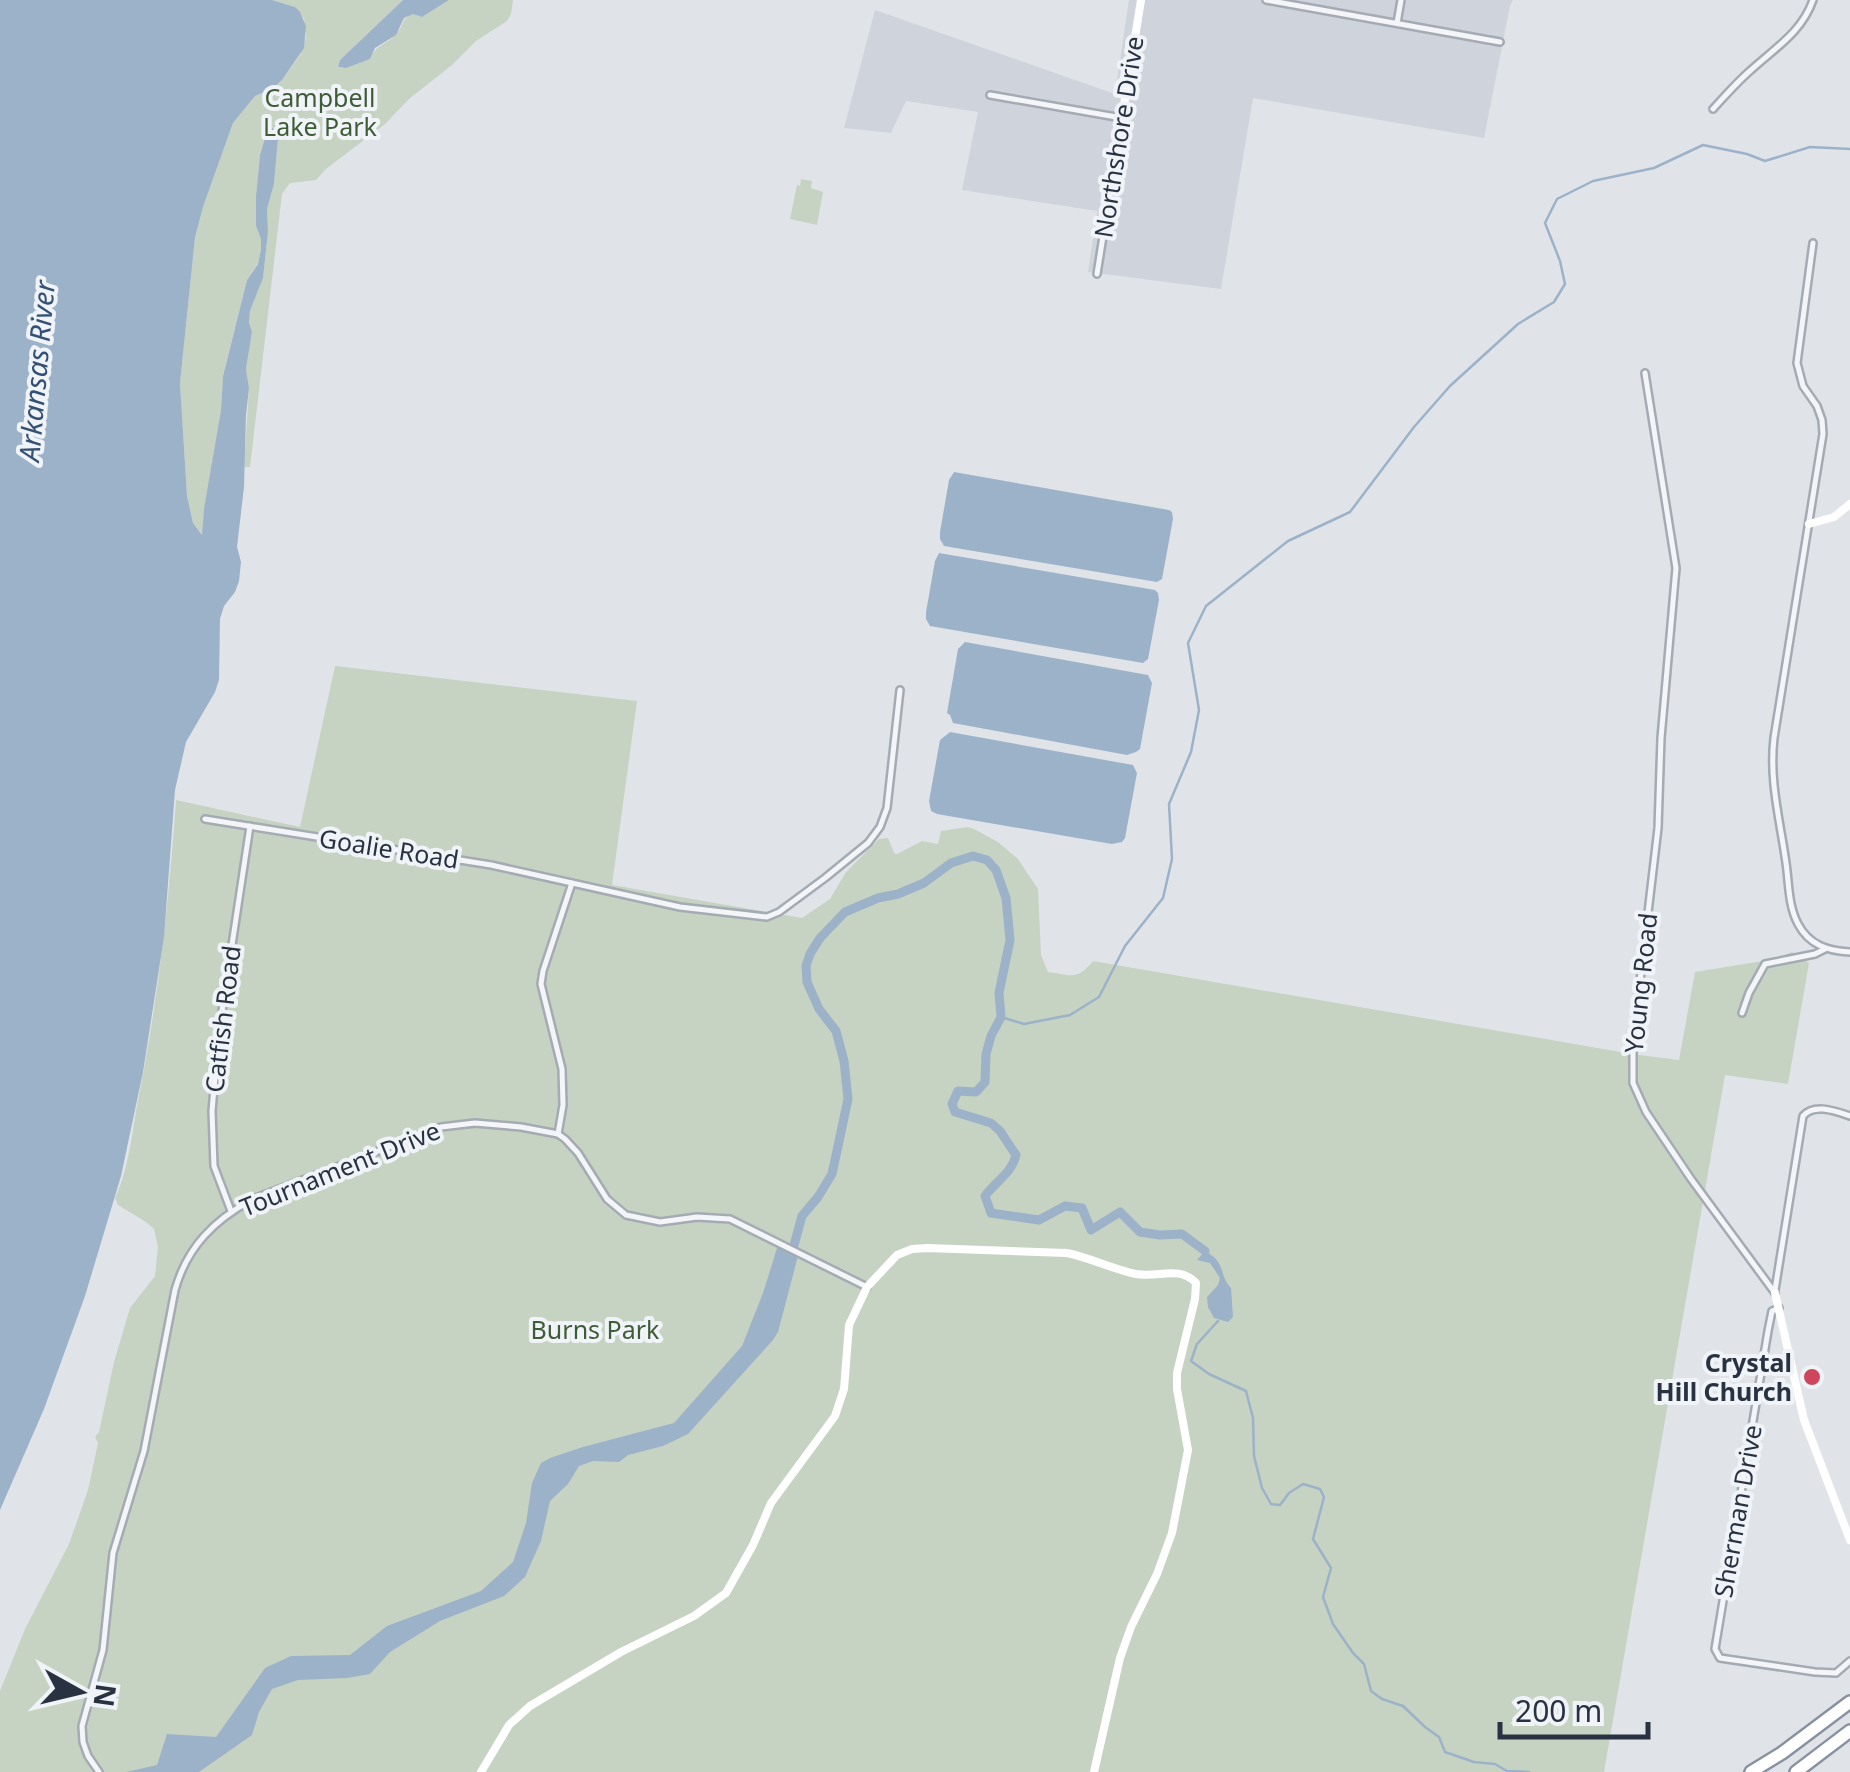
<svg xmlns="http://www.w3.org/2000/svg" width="1850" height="1772" viewBox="0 0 1850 1772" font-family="'Noto Sans',sans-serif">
<rect width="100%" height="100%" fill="#e0e4e9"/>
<path fill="#cfd3db" d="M1129,0H1513L1510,6L1484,138L1253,98L1221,289L1088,272L1097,211L962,190L978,112L906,101L891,133L844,128L875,10L1115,94Z"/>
<g fill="#c6d3c2">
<path d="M272,0H403L340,60L338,67L341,68L370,59C378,42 386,46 396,34C405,25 399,21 413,13L422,17L449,0H513L511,14L507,21L476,41L452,65L409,99L385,124L326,169L316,180L290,183L282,194L250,467H244L249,388L246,369L252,332L249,321L250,311L263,277L268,232L267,209L274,184L278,140L277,133L267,131L260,155L256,196V226L261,239V249L258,263L247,280L223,375L221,410L203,519V536L193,523L187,496L180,383L195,239L203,207L233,123L255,96L272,89L282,80L300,55L306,37L304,19L295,7Z"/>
<path d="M801,179L812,181L811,188L823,192L817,225L790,219L797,185L800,186Z"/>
<path d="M335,666L637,701L612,885L802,918L830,899L846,872L879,839L888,838L894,853L897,854L922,841L938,844L941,831L968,827L974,829L998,842L1018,859L1038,889L1041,955L1048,972C1071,975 1077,981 1093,961L1632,1054L1679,1060L1695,972L1775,959L1792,952L1809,963L1788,1084L1725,1075L1604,1772H0V1691L25,1629L69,1544L88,1490L98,1443L95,1437L99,1432L114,1362L130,1308L155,1276L158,1247L154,1229L146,1222L118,1205L115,1198C129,1169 132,1132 138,1100C158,1001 169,901 176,800L300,827Z"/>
</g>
<g fill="#9cb2c9">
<path d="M0,0H272L295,7L300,12L306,26L304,48L282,80L272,89L255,96L233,123L203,207L195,238L180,383L187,496L193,523L202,535L204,509L221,410L223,376L247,280L258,264L261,249V239L256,226V196L260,155L267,131L273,128L278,139L274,184L267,209L268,232L263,278L250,311L249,322L252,332L246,369L249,388L246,415L244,487L237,547L241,562L239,581L235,592L224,606L220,619L219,680L215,692L186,742L175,790L164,937L143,1072L121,1176L85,1296L44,1409L0,1510Z"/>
<path d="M403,0H449L422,17L413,14L404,18L396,35L375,48L370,59L346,68L338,67L340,60Z"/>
<path d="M954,472L1169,510L1172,512L1173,519L1162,579L1157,582L944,546L940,539V532L949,480Z"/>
<path d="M939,553L1155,590L1158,593L1159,600L1148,659L1143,663L930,626L926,619V612L935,561Z"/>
<path d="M965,642L1148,675L1152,683L1140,749L1136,752L1127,755L953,723L950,715L947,713L958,649Z"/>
<path d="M950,732L1133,765L1137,773L1125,838L1122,842L1112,844L937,814L931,811L929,801L940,740Z"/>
<path d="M778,1245L798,1256L778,1332L773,1340L688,1434L663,1446L628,1455L619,1462L593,1461L579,1466L568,1484L550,1501L541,1541L525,1577L504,1596L440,1621L390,1652L370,1674L347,1678L298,1680L272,1689L259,1712L252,1735L199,1772H126L157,1765L167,1734L216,1737L265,1668L291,1656L350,1655L387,1626L481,1591L513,1562L526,1523L532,1483L541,1463L550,1458L583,1447L674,1423L742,1346L763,1293Z"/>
<path d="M1205,1251C1227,1263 1218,1274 1231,1288L1233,1317L1228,1322L1214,1318L1208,1307L1207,1297L1218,1285L1220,1278L1210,1263L1197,1260Z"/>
</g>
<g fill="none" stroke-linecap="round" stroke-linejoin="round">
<g stroke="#9cb2c9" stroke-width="2.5">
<path d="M1001,1017L1024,1024L1070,1015L1099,997L1125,946L1163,898L1172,859L1169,804L1191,752L1199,710L1188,643L1206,606L1288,541L1350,512L1414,427L1450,386L1518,324L1554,302L1565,284L1560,261L1545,223L1557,199L1593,181L1654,168L1703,145L1747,154L1765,161L1810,147L1850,149"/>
<path d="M1218,1321L1197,1344L1191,1361L1209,1374L1246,1391L1253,1418L1254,1456L1262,1488L1271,1504L1280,1505L1289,1493L1303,1484L1320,1489L1324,1497L1313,1539L1331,1568L1323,1597L1333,1624L1353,1653L1364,1664L1371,1691L1382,1699L1403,1706L1425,1727L1439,1737L1445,1752L1474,1762L1495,1764L1507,1771L1529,1772"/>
</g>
<path stroke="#9cb2c9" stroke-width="9" d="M793,1249L802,1216L818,1197L832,1174L848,1099L844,1061L836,1031L819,1009L807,982L806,966L810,954L820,938L845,912L878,898L898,894L924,883L951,863L973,856L987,860L996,870L1006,898L1010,940L999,993L1001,1017L991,1036L986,1054L985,1082L976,1092L958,1091L952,1104L955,1112L991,1123L1000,1131L1016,1155C1012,1173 996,1181 985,1196L991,1213L1039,1220L1065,1206L1082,1208L1091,1230L1120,1212L1140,1232L1160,1235L1182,1234L1205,1251"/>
<defs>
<g id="street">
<path d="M1266,0L1500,42"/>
<path d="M1397,23L1401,0"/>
<path d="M990,95L1122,118L1097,274"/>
<path d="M1713,109C1725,96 1737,82 1751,70C1775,48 1802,32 1813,0"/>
<path d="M1813,243L1797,363L1803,386L1817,406L1822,420L1823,434L1774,738C1769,781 1780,820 1786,863C1789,883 1788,905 1798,924C1809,945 1828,951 1850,952"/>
<path d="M1645,373L1676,568L1661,738L1658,828L1633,1040V1083L1646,1112L1691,1179L1775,1293"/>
<path d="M205,819L491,865L680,907L767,917L779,912L825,878L868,843L880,827L887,808L900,690"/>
<path d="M1742,1013L1749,993L1765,964L1815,954L1825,949"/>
<path d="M558,1134L563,1105L562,1069L541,984L543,971L572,883"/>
<path d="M231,1211L214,1166L212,1111L219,1031L250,826"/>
<path d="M1775,1290L1803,1116C1814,1103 1835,1111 1850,1116"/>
<path d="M1779,1308L1772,1311L1768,1331L1715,1649L1720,1658L1815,1672L1836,1673L1850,1661"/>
<path d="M99,1772L88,1756L83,1742L82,1726L103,1650L113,1553L144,1451L175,1290C187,1247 214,1220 253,1199L441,1127L475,1123L521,1127L558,1134L565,1139L578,1153L607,1199L626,1215L660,1222L697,1217L730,1219L867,1287"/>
</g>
<g id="highway">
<path d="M1751,1772L1782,1753L1850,1702"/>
<path d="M1796,1772L1850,1731"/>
</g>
</defs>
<use href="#street" stroke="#a5abb3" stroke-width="10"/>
<use href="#highway" stroke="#8891a0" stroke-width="16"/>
<use href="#street" stroke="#f3f5f8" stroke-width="5"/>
<g stroke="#fff" stroke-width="8">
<path d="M1122,118L1141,0"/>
<path d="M1809,524L1834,517L1850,504"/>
<path d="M1775,1293L1804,1420L1850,1540"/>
<path d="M481,1772L509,1725L530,1706L621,1652L694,1616L726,1593L753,1545L771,1503L835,1416L844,1389L849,1325L867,1287L897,1255L912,1249L927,1248L1067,1253C1091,1258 1112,1269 1136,1274C1159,1278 1179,1265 1196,1283L1195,1299L1177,1373V1389L1188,1450L1172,1533L1157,1574L1131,1627L1120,1658L1094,1772"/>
</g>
<use href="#highway" stroke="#fff" stroke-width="11"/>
</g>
<circle fill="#ce465b" stroke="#f0f3f7" stroke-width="4" cx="1812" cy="1377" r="10"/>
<g text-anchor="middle" stroke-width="8" stroke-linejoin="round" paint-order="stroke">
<g font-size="25" fill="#3e5c36" stroke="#f0f3f7">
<text x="320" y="107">Campbell<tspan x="320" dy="29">Lake Park</tspan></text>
<text x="595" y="1339">Burns Park</text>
</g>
<g font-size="25" fill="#293241" stroke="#f0f3f7">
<text transform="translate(1119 137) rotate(-81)" y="9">Northshore Drive</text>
<text transform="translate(389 849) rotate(9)" y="9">Goalie Road</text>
<text transform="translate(1641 983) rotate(-84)" y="9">Young Road</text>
<text transform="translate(223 1019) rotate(-83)" y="9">Catfish Road</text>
<text transform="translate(340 1169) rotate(-22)" y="9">Tournament Drive</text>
<text transform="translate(1738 1511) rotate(-80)" y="9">Sherman Drive</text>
</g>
<g font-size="25" font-weight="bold" fill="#293241" stroke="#f0f3f7" text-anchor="end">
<text x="1792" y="1372">Crystal<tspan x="1792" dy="29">Hill Church</tspan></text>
</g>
<g font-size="28" font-style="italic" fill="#335175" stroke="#f0f3f7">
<text transform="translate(37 371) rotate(-85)" y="10">Arkansas River</text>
</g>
</g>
<g transform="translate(80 1692) rotate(98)" stroke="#f0f3f7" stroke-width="8" paint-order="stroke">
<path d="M0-8L18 38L0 25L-18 38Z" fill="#293241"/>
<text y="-15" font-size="28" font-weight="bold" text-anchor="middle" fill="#293241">N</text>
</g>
<path d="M1500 1722v15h148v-15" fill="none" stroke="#293241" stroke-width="5"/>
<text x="1515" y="1722" font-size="30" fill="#293241" stroke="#f0f3f7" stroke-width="8" paint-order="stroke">200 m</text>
</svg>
